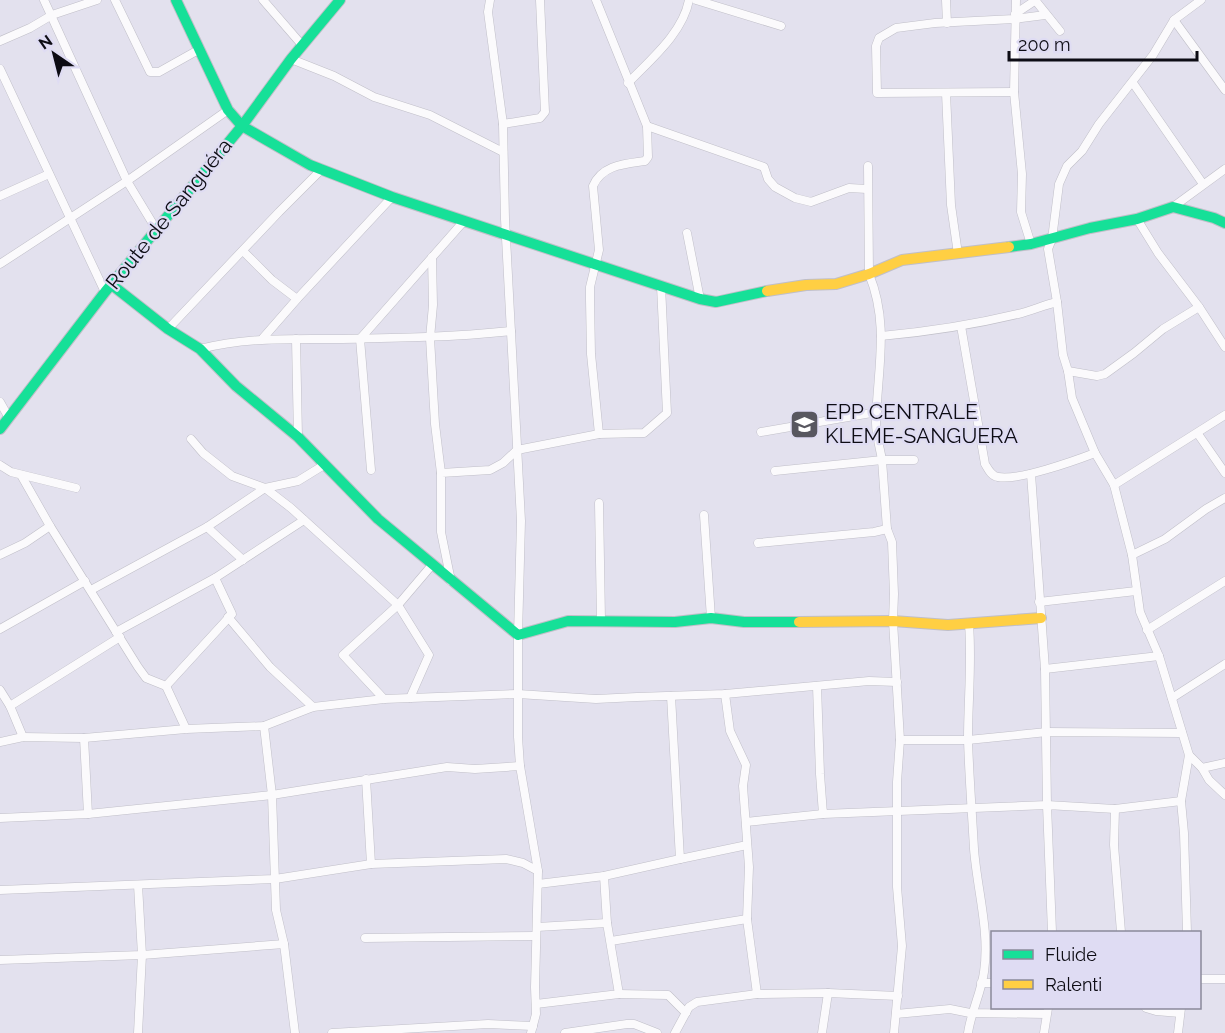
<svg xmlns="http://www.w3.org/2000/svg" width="1225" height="1033" viewBox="0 0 1225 1033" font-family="Raleway,sans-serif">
<rect width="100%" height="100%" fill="#e3e1ee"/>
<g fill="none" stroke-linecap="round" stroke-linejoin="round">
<defs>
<g id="street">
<path d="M44,0L127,181L156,229"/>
<path d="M115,0L150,72H159L200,49"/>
<path d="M263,0L302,45"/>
<path d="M490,0L488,12L503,124L505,219L521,521L518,635V737L520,766L538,871L535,987L536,1014L531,1033"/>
<path d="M596,0L647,126L648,157L645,161C624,164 602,165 593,186L599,250L590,287V300L591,354L599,434"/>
<path d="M696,0L781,26"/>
<path d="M946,0L947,23"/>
<path d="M1016,0L1014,92L1022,174L1021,212L1031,244"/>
<path d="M1035,0L1060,31"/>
<path d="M1015,14L1036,0"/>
<path d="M1174,20L1225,90"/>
<path d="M0,41L30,28L52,15L97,0"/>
<path d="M291,59L334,76L374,97L430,115L503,152"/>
<path d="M0,69L105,292"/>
<path d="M628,83C650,60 683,33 689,0"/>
<path d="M1133,83L1203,184"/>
<path d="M1014,92L877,93L876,46L879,38L896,28L935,23L1014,19L1045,15"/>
<path d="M946,93L951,205L958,254"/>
<path d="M503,124L540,118L545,112L540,0"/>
<path d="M647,126L764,167L768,179L775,187L795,198L811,202L849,188L867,189"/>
<path d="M868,166L869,274C890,325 877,371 876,423C876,435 880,448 882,460H914"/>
<path d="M0,196L49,174"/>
<path d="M1173,207L1225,169"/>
<path d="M1137,219L1158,253L1199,307L1225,347"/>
<path d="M687,233L700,299"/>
<path d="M243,251L272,280L297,299"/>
<path d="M432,257L433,305L430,338L435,424L441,473"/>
<path d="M0,264L127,181L228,110"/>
<path d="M961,326L985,464C988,469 991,476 998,477C1018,481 1074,461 1095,453"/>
<path d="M168,329L279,212L322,169"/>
<path d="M881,336C927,332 972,325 1018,314C1031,311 1044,305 1057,302"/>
<path d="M263,338L297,299L392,197"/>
<path d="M296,339L298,437"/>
<path d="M200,349C248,337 293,339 342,339C398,338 454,337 511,331"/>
<path d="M1068,371L1097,376L1105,374L1134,353L1163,329L1199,307"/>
<path d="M0,402L9,418"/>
<path d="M761,432L877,412"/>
<path d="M1198,434L1225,473"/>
<path d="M191,439L203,453L232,476L265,488L291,508L398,605L429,655L410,698"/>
<path d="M0,465L11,472L76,488"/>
<path d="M371,470L360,339L464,221"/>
<path d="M775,471L882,460L887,529L892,542L894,594L893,621L900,740L897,782V887L902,946L894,1033"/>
<path d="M21,475L50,526L138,667L146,678L166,686L186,729"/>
<path d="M1114,485L1225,415"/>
<path d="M599,503L601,620"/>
<path d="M704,515L711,618"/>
<path d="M207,527L243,560"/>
<path d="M758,543L874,532L887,529"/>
<path d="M0,555L25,543L50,526"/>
<path d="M1132,555L1165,539L1206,509L1225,498"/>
<path d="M451,581L441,532V473L490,470L503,463L517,450L599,434L644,433L667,413L661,286"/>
<path d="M91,590L207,527L265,488L298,481L324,465"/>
<path d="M1039,602L1136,591"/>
<path d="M228,617L270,667L313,707"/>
<path d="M0,629L85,581"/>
<path d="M1147,630L1225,581"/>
<path d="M116,632L215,578L304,520"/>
<path d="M1045,669L1159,656"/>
<path d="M166,686L232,614L215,578"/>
<path d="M817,686L820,774L823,814L1047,805L1045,669L1031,474"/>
<path d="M0,690L10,706L23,737"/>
<path d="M725,694L730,731L746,765L743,786L749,867L747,919L757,994L828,993"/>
<path d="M1172,698L1225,664"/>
<path d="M384,699L343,655L398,605L432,565"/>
<path d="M10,706L120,637"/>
<path d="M264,726L272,795L276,910L284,944L295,1033"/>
<path d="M84,738L88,814"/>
<path d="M900,740H968L1047,732L1182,733"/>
<path d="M0,742L23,737L84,738L186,729L264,726L313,707L384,699L518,694L596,699L637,697L725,694L869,681L897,682"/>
<path d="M1189,755L1202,768L1225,763"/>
<path d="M1202,768L1209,780L1225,795"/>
<path d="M366,779L371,864"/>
<path d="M1115,809L1114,845L1121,932"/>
<path d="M0,818L88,814L272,795L447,767L475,769L520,766"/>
<path d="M746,822L823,814"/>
<path d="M680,859L747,845"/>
<path d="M538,884L604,876L680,859L671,696"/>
<path d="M0,890L275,879L371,864L506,859L523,863L538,871"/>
<path d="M537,927L607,923"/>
<path d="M1052,932L1047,805L1115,809L1181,801"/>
<path d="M1187,932L1184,833L1181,801L1189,755L1159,656L1140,612L1132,555L1114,485L1095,453L1072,398L1068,371L1063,355L1057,302L1048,249L1052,239L1059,184L1067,166L1082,151L1099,124L1153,55L1174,20L1201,0"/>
<path d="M365,938L535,936"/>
<path d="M611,941L747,919"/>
<path d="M0,960L142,955L284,944"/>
<path d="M1200,979H1225"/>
<path d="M981,983H992"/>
<path d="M619,994L668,995L686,1013"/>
<path d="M536,1004L619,994L607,923L604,876"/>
<path d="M1146,1008L1156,1011L1180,1013"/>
<path d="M896,1014L950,1009L970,1013L1046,1014"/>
<path d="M138,1033L142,955L138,885"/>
<path d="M332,1033L488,1024L533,1026"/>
<path d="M565,1033L627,1024H634L657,1033"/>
<path d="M675,1033L689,1007L697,1002L757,994"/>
<path d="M822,1033L828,993L898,996"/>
<path d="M968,1033C971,1012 981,993 984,972C990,931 977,889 974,849C972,812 969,775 968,739C968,701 972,662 969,624"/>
<path d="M1044,1033L1048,1008"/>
<path d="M1178,1033L1181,1008"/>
</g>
<g id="fast">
<path d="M176,0L228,110L242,126L310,165L392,197L700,299L716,302L767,291"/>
<path d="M1009,247L1031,244L1090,228L1137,219L1173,207L1214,218L1225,223"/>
<path d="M112,285L168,329L200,349L236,386L298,437L378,519L518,635L568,621L675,622L711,618L744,622H799"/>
<path d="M0,429L105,292L242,126L291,59L340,0"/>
</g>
<g id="slow">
<path d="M767,291L806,285L836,284L869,274L902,260L1009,247"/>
<path d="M799,622L893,621L948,625L1041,618"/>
</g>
</defs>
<use href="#street" stroke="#c0bfc8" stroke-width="9"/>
<use href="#fast" stroke="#c0bfc8" stroke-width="12"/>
<use href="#slow" stroke="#c0bfc8" stroke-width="12"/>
<use href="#street" stroke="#fbfafc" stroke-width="8"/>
<use href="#fast" stroke="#16e098" stroke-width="10"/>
<use href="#slow" stroke="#ffcf43" stroke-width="10"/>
</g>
<defs>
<symbol id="school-square" viewBox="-11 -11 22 22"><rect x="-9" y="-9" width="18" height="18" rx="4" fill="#585760" stroke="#dfdcf3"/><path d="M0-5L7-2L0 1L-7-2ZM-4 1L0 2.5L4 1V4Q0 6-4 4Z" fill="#fff"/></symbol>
</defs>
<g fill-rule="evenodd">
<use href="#school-square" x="788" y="408" width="33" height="33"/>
</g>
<g text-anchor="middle" stroke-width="4.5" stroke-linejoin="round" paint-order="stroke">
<g font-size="21" fill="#0d0c14" stroke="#dfdcf3">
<text transform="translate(169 214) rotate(-51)" y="7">Route de Sanguéra</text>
</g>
<g font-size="21" fill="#0d0c14" stroke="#dfdcf3" text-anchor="start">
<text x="825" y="419">EPP CENTRALE<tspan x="825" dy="24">KLEME-SANGUERA</tspan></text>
</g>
</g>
<rect x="991" y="931" width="210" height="78" fill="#dfdcf3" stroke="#8b899a" stroke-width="1.5"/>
<rect x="1003" y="950" width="30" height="9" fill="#16e098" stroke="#8b899a" stroke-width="1.5"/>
<text x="1045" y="961" font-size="18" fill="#0d0c14">Fluide</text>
<rect x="1003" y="980" width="30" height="9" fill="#ffcf43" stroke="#8b899a" stroke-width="1.5"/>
<text x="1045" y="991" font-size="18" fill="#0d0c14">Ralenti</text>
<g transform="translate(54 54) rotate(325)" stroke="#dfdcf3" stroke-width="4.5" paint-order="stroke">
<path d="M0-4.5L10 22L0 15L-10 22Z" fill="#0d0c14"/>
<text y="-9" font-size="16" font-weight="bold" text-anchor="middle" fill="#0d0c14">N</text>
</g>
<path d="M1009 51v9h188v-9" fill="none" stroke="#0d0c14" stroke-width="3"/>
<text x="1018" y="51" font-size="18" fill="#0d0c14" stroke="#dfdcf3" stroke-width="4.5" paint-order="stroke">200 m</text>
</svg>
